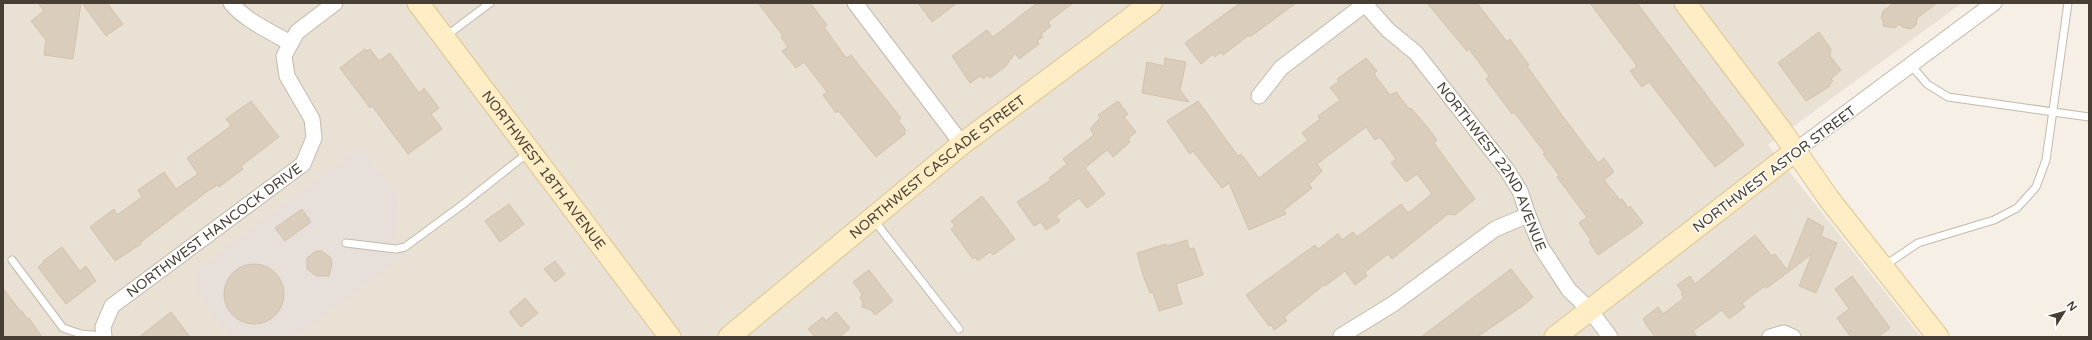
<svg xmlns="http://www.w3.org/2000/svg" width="2092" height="340" viewBox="0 0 2092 340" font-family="'Varela Round',sans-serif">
<rect width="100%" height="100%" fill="#f5efe5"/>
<path fill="#e9e1d3" d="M3,3H1962L1768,145L1921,337H3Z"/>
<path fill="#e7e0da" d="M361,147L398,197L396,242L406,255L296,337H230L197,292L196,270Z"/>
<g fill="#dacdbc" stroke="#d3c2ac">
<path d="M38,3H81L73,59L44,55L46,40L31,21L44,11Z"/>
<path d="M82,3H107L123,24L106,36Z"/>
<path d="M758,3H810L827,25L824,27L846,58L851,55L901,118L898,120L905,129V134L876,157L842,115L838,111L836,113L823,95L827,92L804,62L796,68L782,51L788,47L781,37L783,36Z"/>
<path d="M918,3H957L932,22Z"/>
<path d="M1037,3H1073L1048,22L1051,26L1041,34L1043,37L1037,41L1039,44L1019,59L1015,53L1006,66L990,78L988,75L983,79L981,76L970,83L952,56L987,30L993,37Z"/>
<path d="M1240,3H1296L1250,37L1249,35L1223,55L1221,52L1215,57L1213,54L1201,64L1185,43Z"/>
<path d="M1427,3H1477L1507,42L1510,39L1529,65L1527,66L1561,114L1598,163L1604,158L1614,172L1604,180L1620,200L1622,199L1628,208L1630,206L1643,223L1637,228L1598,255L1589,242L1591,240L1579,223L1587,217L1557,177L1559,175L1543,154L1545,153L1514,112L1512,114L1486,79L1489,76L1469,49L1467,51Z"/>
<path d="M1590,3H1637L1744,145L1715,167L1649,82L1642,87L1630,71L1637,66Z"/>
<path d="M1894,3H1937L1917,18L1916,25L1911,29L1902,27L1900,24L1894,28L1883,26V21L1881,18L1883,11Z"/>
<path d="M1819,32L1831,49L1830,56L1841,70L1831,79L1833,81L1829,85L1830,86L1806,101L1778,63Z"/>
<path d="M365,49L367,51L370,49L379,61L390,53L419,93L424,88L439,108L431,114L442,129L408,154L372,106L370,108L340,68Z"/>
<path d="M1165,58L1186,62L1180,90L1189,102L1142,93L1147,62L1164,66Z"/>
<path d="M1366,58L1377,71L1374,74L1390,95L1396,92L1409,109L1411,108L1428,128L1437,140L1434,143L1475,199L1455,215L1448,214L1392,259L1388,254L1365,272L1367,276L1355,285L1345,271L1325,286L1324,285L1284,317L1287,321L1274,330L1271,325L1269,326L1246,295L1315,245L1318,249L1338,234L1342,240L1353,232L1357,237L1401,204L1408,213L1432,194L1417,174L1406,182L1391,163L1396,159L1380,137L1375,140L1366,127L1317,164L1322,171L1309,184L1312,188L1284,210L1286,214L1249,230L1229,183L1222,188L1193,151L1190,154L1167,121L1198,101L1238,156L1241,154L1259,178L1308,140L1302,133L1320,119L1318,116L1340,100L1330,88L1339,81L1337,79Z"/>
<path d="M251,101L279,137L241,166L243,169L219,187L218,185L209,190L146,238L140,243L141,244L115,261L90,227L114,209L117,215L142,197L138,190L164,172L176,189L198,174L187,158L231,126L226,119Z"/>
<path d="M1118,101L1128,114L1124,117L1136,132L1128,139L1130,142L1113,157L1107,150L1085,168L1105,194L1087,208L1079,198L1056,216L1060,221L1046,230L1041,222L1034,226L1017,202L1051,180L1049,178L1067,164L1063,159L1094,135L1090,129L1100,118L1098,115Z"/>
<path d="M982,196L1015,239L993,255L990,252L978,261L975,257L973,259L951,229L955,226L951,221Z"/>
<path d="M509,204L524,224L500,242L485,221Z"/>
<path d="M302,209L311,222L285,241L275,228Z"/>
<path d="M1808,218L1824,227L1821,236L1837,243L1816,293L1799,286L1812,254L1767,288L1765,286L1742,303L1745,307L1729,319L1722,310L1693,331L1697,337H1655L1647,326L1643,319L1658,307L1663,314L1684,298L1681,294L1683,293L1677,285L1690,276L1695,284L1755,235L1772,256L1775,254L1787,270Z"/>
<path d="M1187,240L1189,249L1194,248L1203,275L1176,284L1182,304L1159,311L1153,292L1150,293L1144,278L1137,253L1166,244L1167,246Z"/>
<path d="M62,247L80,271L86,266L96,281L66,304L38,267L44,262L43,261Z"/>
<path d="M316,251H322L331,258L332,264L329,276H316L307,269V258Z"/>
<path d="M555,261L565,274L555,282L544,269Z"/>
<circle cx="254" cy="294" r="30"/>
<path d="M1511,269L1533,297L1524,305L1477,337H1421Z"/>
<path d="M869,270L893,301L875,315L871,310L862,307L863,302L860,298L862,294L853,282Z"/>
<path d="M1852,276L1890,328L1878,337H1851L1837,318L1849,309L1835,289Z"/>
<path d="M3,288L21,312L22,311L27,319L29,318L42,337H3Z"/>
<path d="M525,298L538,313L521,327L509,312Z"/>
<path d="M171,312L190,337H139Z"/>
<path d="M836,312L850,328L840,337H815L808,329L823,317L826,321Z"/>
</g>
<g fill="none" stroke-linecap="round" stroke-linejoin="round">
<defs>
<g id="lane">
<path d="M446,36L490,3"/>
<path d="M1911,65L1927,84L1948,97L2089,117"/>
<path d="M873,219L959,329"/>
<path d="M346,243L396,249L405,247L462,205L529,152"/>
<path d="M12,260L63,328L81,334L104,336"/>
<path d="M1884,266L1918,243L1994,220L2017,208L2036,187L2046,160L2068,3"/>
</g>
<g id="street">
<path d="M231,3C246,21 270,31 290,43"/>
<path d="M855,3L962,144"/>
<path id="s1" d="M1364,3L1388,30L1416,53L1507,170L1520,191L1528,215L1541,247L1569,290L1590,310L1610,337"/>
<path d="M1259,96L1281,68L1365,4"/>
<path d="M1795,151L1994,3"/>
<path d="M1341,336L1393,304L1495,229L1528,215"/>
<path id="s2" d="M104,337L103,327L112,306L303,164L314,138L312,119L287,76L284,56L297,32L335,3"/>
<path d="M1770,337L1784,333L1793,337"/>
</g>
<g id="secondary">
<path id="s3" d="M418,3L670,337"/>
<path d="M1685,3L1781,130L1829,199L1938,337"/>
<path id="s4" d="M729,337L962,144L1151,3"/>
<path d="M1555,337L1795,151"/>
</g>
</defs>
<use href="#lane" stroke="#c4b9aa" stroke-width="9"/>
<use href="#street" stroke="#c4b9aa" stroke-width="17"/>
<use href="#secondary" stroke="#ddc592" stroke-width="23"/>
<use href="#lane" stroke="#fff" stroke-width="7"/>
<use href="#street" stroke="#fff" stroke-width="15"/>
<use href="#secondary" stroke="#ffeec5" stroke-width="21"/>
</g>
<g text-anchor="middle" stroke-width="3" stroke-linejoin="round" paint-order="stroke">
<g font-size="14" fill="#483f34" stroke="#fff">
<text dy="5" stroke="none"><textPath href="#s4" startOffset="269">NORTHWEST CASCADE STREET</textPath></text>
<text dy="5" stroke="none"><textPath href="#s1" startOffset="210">NORTHWEST 22ND AVENUE</textPath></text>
<text transform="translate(1774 169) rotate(-37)" y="5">NORTHWEST ASTOR STREET</text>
<text dy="5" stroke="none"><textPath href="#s3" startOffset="209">NORTHWEST 18TH AVENUE</textPath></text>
<text dy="5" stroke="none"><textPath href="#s2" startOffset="160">NORTHWEST HANCOCK DRIVE</textPath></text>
</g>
</g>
<rect width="2092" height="340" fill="none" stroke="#483f34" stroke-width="8"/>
<g transform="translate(2064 312) rotate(53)" stroke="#ffffff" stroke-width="3" paint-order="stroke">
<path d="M0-3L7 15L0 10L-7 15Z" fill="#483f34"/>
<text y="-6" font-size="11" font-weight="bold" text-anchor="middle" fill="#483f34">N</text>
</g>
</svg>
